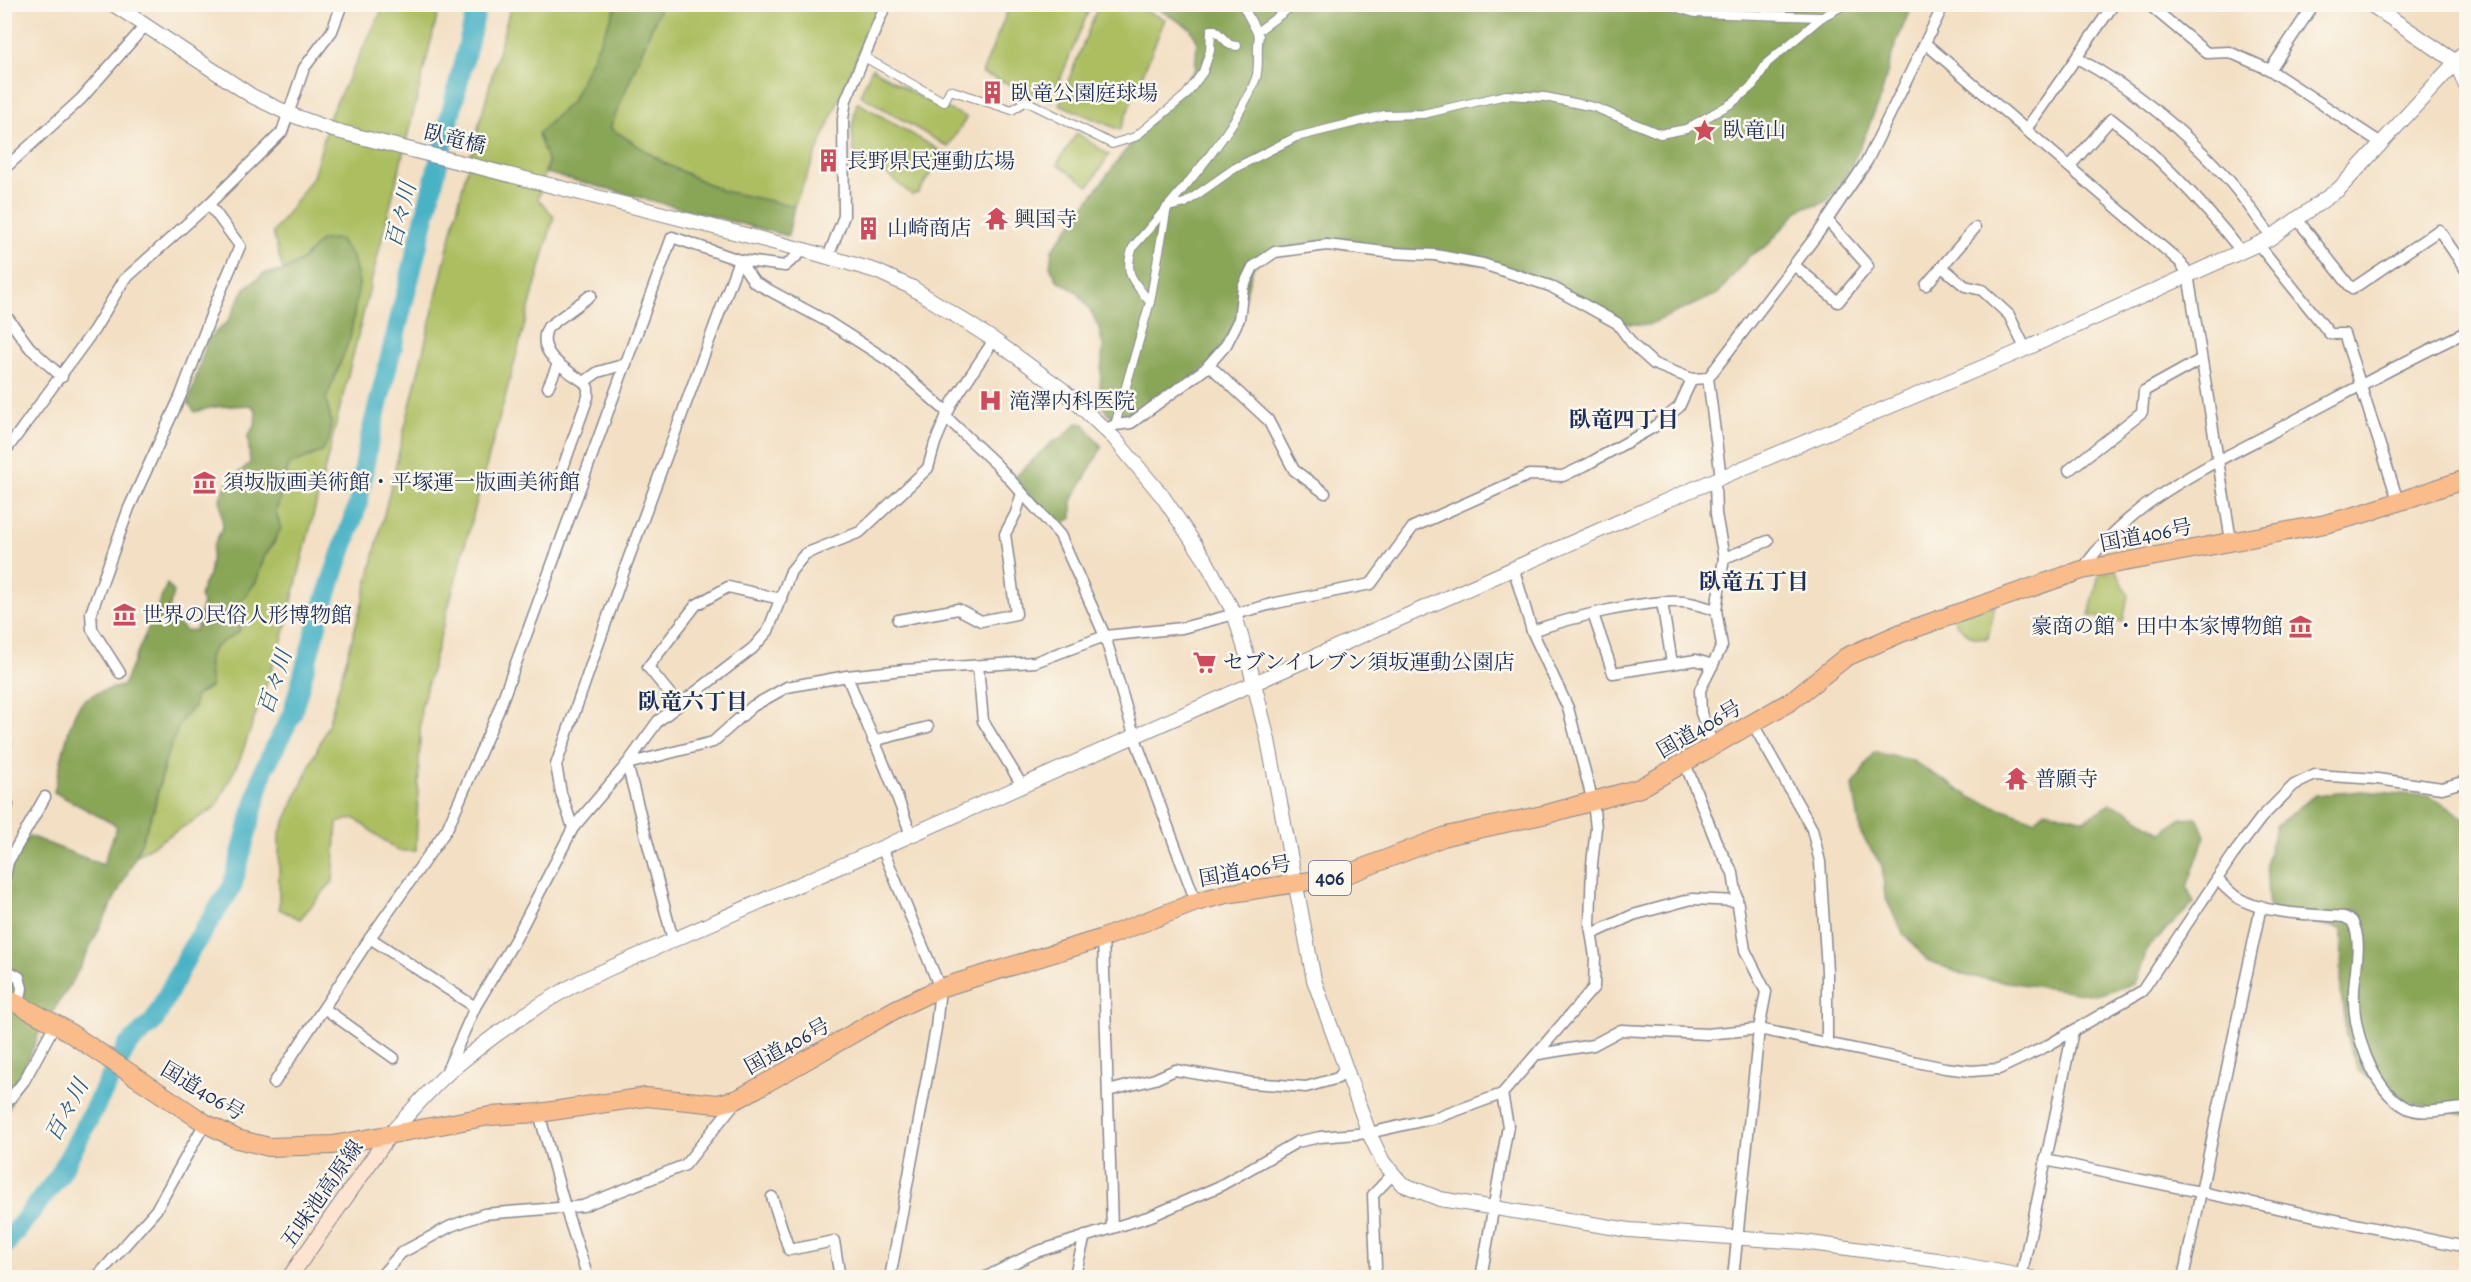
<svg xmlns="http://www.w3.org/2000/svg" width="2471" height="1282" viewBox="0 0 2471 1282" font-family="Alegreya,'Noto Serif JP',serif">
<rect width="100%" height="100%" fill="#fbf7ec"/>
<filter id="ink" filterUnits="userSpaceOnUse"><feTurbulence type="fractalNoise" baseFrequency=".0167" numOctaves="2"/><feDisplacementMap in="SourceGraphic" scale="12" xChannelSelector="R" yChannelSelector="G"/><feConvolveMatrix kernelMatrix="1 2 1 2 8 2 1 2 1" color-interpolation-filters="sRGB"/></filter>
<filter id="wash" filterUnits="userSpaceOnUse"><feTurbulence type="fractalNoise" baseFrequency=".008" numOctaves="4" result="noise"/><feDisplacementMap in="SourceGraphic" scale="24" xChannelSelector="R" yChannelSelector="G"/><feGaussianBlur stdDeviation="1.35" result="paint"/><feColorMatrix in="noise" values="0 0 0 0 0 0 0 0 0 0 0 0 0 0 0 0 0 1.4 0 .05"/><feComposite in="paint" operator="in"/></filter>
<g filter="url(#wash)">
<rect width="100%" height="100%" fill="#f3dfc3"/>
<g fill="#acbe61" stroke="#647660" stroke-width="1.5">
<path d="M1099,4L1130,5L1165,19L1120,130L1059,104Z"/>
<path d="M381,5H440L283,637L240,759L216,807L136,856C142,840 149,824 154,808C164,775 166,731 194,707L195,696L210,687C212,681 211,679 209,672C205,651 216,644 234,635L238,620L235,609L256,582L265,555L275,542L276,512L289,465L322,452L331,421L326,399L350,338L359,283L353,257L339,239L321,240L301,261L283,271L273,233L313,177L331,113L381,12Z"/>
<path d="M511,5H617L574,100L538,134L548,162L538,199L554,216L421,708L416,851H398L354,818L337,823L333,881L300,919L279,909V835L328,725L366,589L464,181Z"/>
<path d="M661,5H879L794,206L723,191L666,164L610,128Z"/>
<path d="M1010,5H1091L1051,101L982,73Z"/>
<path d="M872,68L921,98L967,117L948,147L860,95Z"/>
<path d="M857,102L944,153L918,193L912,195L882,170L854,154L852,128Z"/>
<path d="M1077,133L1109,155L1089,186L1057,164Z"/>
<path d="M2116,570L2128,595L2123,622L2089,616L2099,574Z"/>
<path d="M1995,605L1988,638C1973,641 1958,629 1952,616Z"/>
</g>
<g fill="#89a557" stroke="#526a5a" stroke-width="1.5">
<path d="M617,5H661L610,128L666,164L723,191L794,206L788,236L546,173L548,162L538,134L572,101Z"/>
<path d="M1151,5H1912L1893,51L1881,96L1861,145L1845,178L1828,200L1819,205L1804,207L1795,214L1768,245L1749,256L1718,294L1648,325L1617,323L1551,286L1483,264L1327,245L1275,252L1253,267L1239,319L1209,365L1131,423C1116,419 1104,415 1099,399L1103,347L1099,328L1089,308L1077,292L1057,280L1050,266L1052,250L1122,155L1195,70L1197,41L1190,28Z"/>
<path d="M339,239L353,257L359,283L350,338L326,399L331,421L329,439L322,451L289,465L276,512L281,529L265,555L256,582L235,609V616L241,626L239,632C223,643 206,645 209,669C210,676 212,680 210,687L195,696L194,707L183,716L164,764L154,808L136,856L75,977L39,1033L5,1118V866L29,836L103,865L117,826L54,792C59,773 69,713 83,701C94,692 109,689 123,686L167,584L174,592L169,609L179,625L186,631L196,630L203,603L200,597L203,586L209,575L213,546L223,527L220,498L228,482L250,463L248,436L255,425L256,411L251,405L214,407L195,412L188,403L208,339L228,321L245,288L265,273L283,271L301,261L321,240Z"/>
<path d="M1077,423L1084,424L1102,447L1072,501V518L1060,525L1055,523L1014,478L1052,442L1061,439Z"/>
<path d="M1874,752L1911,760L1972,798L2034,820L2046,810L2084,820L2110,804L2124,809L2162,833L2181,818L2197,817L2205,836L2187,887L2194,903L2148,947L2134,984L2096,995L1967,976L1927,960L1903,933L1885,897L1882,866L1861,834L1853,786Z"/>
<path d="M2362,791L2429,796L2466,819V1115L2409,1102L2358,1071L2346,1036L2341,990L2342,929L2269,912L2266,862L2276,826L2315,795Z"/>
</g>
<g fill="none" stroke-linecap="round" stroke-linejoin="round">
<path stroke="#48b3c6" stroke-width="20" d="M4,1246L59,1176L127,1046L154,1021L190,951L232,887L264,769L292,714L320,614L358,504L368,445L478,4"/>
</g>
</g>
<g filter="url(#ink)">
<g fill="none" stroke-linecap="round" stroke-linejoin="round">
<defs>
<g id="pedestrian">
<path d="M1664,4L1695,13L1822,17"/>
<path d="M1262,28L1295,4"/>
<path d="M864,57L944,102L950,90L1012,110L1026,101L1112,144L1135,137L1186,95L1203,72L1210,51L1211,30H1215L1230,45L1237,46"/>
<path d="M1150,302C1133,281 1123,274 1133,247C1173,200 1235,134 1256,78C1260,66 1256,50 1259,36L1242,4"/>
<path d="M1115,425L1150,302L1167,207L1185,203L1235,168L1296,137L1385,115L1423,114L1506,95L1545,97L1594,107L1660,134L1686,129L1732,103L1753,85L1767,63L1822,17L1846,4"/>
</g>
<g id="minor">
<path d="M2148,4L2207,53L2229,52L2270,70"/>
<path d="M2314,4L2270,70L2381,143"/>
<path d="M1925,43L2180,262L2188,274L2231,541"/>
<path d="M2077,58C2133,88 2181,128 2224,175C2242,194 2256,217 2272,237"/>
<path d="M2027,128L2114,4"/>
<path d="M2070,166L2111,119C2161,157 2202,202 2241,251"/>
<path d="M4,169L81,99L144,27"/>
<path d="M2297,219L2352,289L2439,230L2466,270"/>
<path d="M2258,244L2330,334H2344L2398,501"/>
<path d="M828,257L844,216L843,119L846,100L886,4"/>
<path d="M739,260L754,282L828,322L889,361L946,411L947,418L996,464L1060,535L1105,636L1135,738L1196,902"/>
<path d="M1794,265L1838,302L1868,266L1827,220"/>
<path d="M1942,267L1965,286L1982,290L2009,315L2025,348"/>
<path d="M1926,285L1975,228"/>
<path d="M591,295L548,327C534,352 566,370 584,382L598,372L626,364"/>
<path d="M4,313L30,348L62,377"/>
<path d="M1209,365L1268,420L1294,470L1325,493"/>
<path d="M548,387L558,364"/>
<path d="M1104,430L1115,425L1131,423L1205,369L1226,345L1239,319L1243,287L1253,267L1275,252L1327,245L1393,253L1435,255L1483,264L1550,286L1617,323L1634,346L1654,364L1692,379L1708,378"/>
<path d="M4,453L94,330L124,280L209,204L282,132L304,68L332,31L342,4"/>
<path d="M2069,470L2142,412L2144,391L2200,360"/>
<path d="M560,476L588,397V388L584,382"/>
<path d="M1721,478L1708,378L1819,232L1867,161L1944,4"/>
<path d="M1724,558L1768,541"/>
<path d="M2082,570C2133,497 2212,465 2288,424C2347,393 2406,360 2466,332"/>
<path d="M1662,602L1672,663"/>
<path d="M1593,614L1613,673L1696,660L1713,665"/>
<path d="M898,620L958,609L981,621L1016,614L1005,534L1016,513L1022,493"/>
<path d="M1532,631C1570,618 1644,599 1684,602C1694,603 1705,607 1716,610"/>
<path d="M978,666L983,721L1023,787"/>
<path d="M120,673L92,629L91,613L129,508L181,395L216,302L240,246L209,204"/>
<path d="M847,676C868,730 894,781 911,836"/>
<path d="M678,704L648,667L696,605L728,587L781,599"/>
<path d="M1753,724L1812,829L1820,862L1827,971V1043"/>
<path d="M873,741L928,727"/>
<path d="M1713,745L1701,713L1700,690L1722,646L1716,610L1724,558L1716,514L1715,481"/>
<path d="M4,746L6,744"/>
<path d="M1685,763L1717,844L1733,873L1745,950L1766,992L1759,1029L1733,1278"/>
<path d="M627,764L713,742L753,706L787,687L847,676L903,670L1035,662L1105,636L1182,628L1276,603L1371,584L1413,527L1529,475L1563,476L1586,465L1654,427L1679,407L1692,379"/>
<path d="M627,764L673,940"/>
<path d="M4,809L8,805"/>
<path d="M573,828L561,793L556,765L625,568L739,260"/>
<path d="M883,850L940,988L936,1028L890,1278"/>
<path d="M2217,879C2223,885 2230,893 2238,898C2267,915 2311,914 2344,917L2352,921C2363,940 2355,969 2354,990C2352,1027 2370,1089 2407,1108C2424,1116 2448,1108 2466,1108"/>
<path d="M4,882L8,862L45,797"/>
<path d="M1592,934L1633,915L1692,899L1737,901"/>
<path d="M370,938L475,1007"/>
<path d="M1103,938L1112,1228"/>
<path d="M4,969L19,977L22,988L19,1004"/>
<path d="M325,1009L394,1058"/>
<path d="M1539,1054L1593,1045L1621,1030L1707,1034L1759,1029L1945,1068L1971,1071L1999,1069L2045,1047L2142,991L2233,855L2261,818L2294,785L2315,775L2377,779L2442,788L2466,781"/>
<path d="M445,1075L475,1007L516,938L573,828L627,764L658,721L753,648L768,631L791,571L805,554L860,532L928,468L935,443L952,403L994,340"/>
<path d="M274,1083L370,938L447,829L498,712L672,237L739,260L785,266L804,250"/>
<path d="M1108,1091L1155,1079L1175,1070L1252,1083L1306,1087L1338,1078L1345,1069"/>
<path d="M4,1106L24,1081L55,1024"/>
<path d="M539,1113L565,1207L588,1278"/>
<path d="M2045,1160L2466,1247"/>
<path d="M772,1197L789,1250L834,1241L840,1278"/>
<path d="M96,1278L156,1210L205,1123"/>
<path d="M379,1278L401,1253L451,1226L484,1214L583,1206L685,1165L738,1099"/>
<path d="M984,1278L1036,1252L1151,1216L1218,1187L1297,1142L1320,1137L1369,1133L1439,1117L1502,1094L1594,987L1595,957L1590,925L1592,864L1596,828L1593,802L1568,708L1532,631L1514,570"/>
<path d="M1074,1278L1085,1236"/>
<path d="M1373,1278L1376,1267L1373,1195L1392,1175"/>
<path d="M1481,1278L1508,1126L1502,1094"/>
<path d="M2021,1278L2073,1031"/>
<path d="M2183,1278L2261,906"/>
</g>
<g id="tertiary">
<path d="M113,4L252,96L289,114L333,130L804,250L876,271L911,287L994,340L1063,390L1114,438L1163,497L1206,561L1234,613L1248,659L1268,740L1314,980L1369,1133L1383,1162L1402,1184L1440,1199L1629,1230L1803,1242L1937,1260L2032,1278"/>
<path d="M2370,4L2456,62L2466,86"/>
<path d="M390,1134C409,1114 427,1092 447,1074C489,1037 535,1006 583,980L1684,493L2014,354L2269,239L2339,189L2466,51"/>
</g>
<path id="secondary" d="M289,1278L390,1134"/>
<path id="trunk" d="M4,997L61,1027L205,1123L237,1139L269,1147L333,1145L490,1116L539,1113L646,1097L718,1104L738,1099L896,1009L940,988L1103,938L1196,902L1226,894L1342,876L1446,836L1547,814L1640,788L1791,701L1846,657L1901,633L2082,570L2325,524L2362,514L2466,479"/>
</defs>
<use href="#pedestrian" stroke="#878790" stroke-width="10"/>
<use href="#minor" stroke="#878790" stroke-width="13"/>
<use href="#tertiary" stroke="#878790" stroke-width="16"/>
<use href="#secondary" stroke="#878790" stroke-width="17"/>
<use href="#trunk" stroke="#878790" stroke-width="20"/>
<use href="#pedestrian" stroke="#fff" stroke-width="8"/>
<use href="#minor" stroke="#fff" stroke-width="10"/>
<use href="#tertiary" stroke="#fff" stroke-width="14"/>
<use href="#secondary" stroke="#fde4d1" stroke-width="15"/>
<use href="#trunk" stroke="#fabc8b" stroke-width="18"/>
</g>
</g>
<defs>
<symbol id="building-bare" viewBox="-9 -9 18 18"><path d="M-4-6H4V6H1V3H-1V6H-4ZM-2.5-4.3h1.7v1.8h-1.7ZM.8-4.3h1.7v1.8H.8ZM-2.5-1h1.7V.8h-1.7ZM.8-1h1.7V.8H.8Z" fill="#d1495b" stroke="#fbf7ec" stroke-width="2.5" paint-order="stroke"/></symbol>
<symbol id="sight-bare" viewBox="-9 -9 18 18"><path d="M0-6L1.8-2.2L6-1.7L2.9 1.2L3.7 5.4L0 3.3L-3.7 5.4L-2.9 1.2L-6-1.7L-1.8-2.2Z" fill="#d1495b" stroke="#fbf7ec" stroke-width="2.5" paint-order="stroke"/></symbol>
<symbol id="temple-bare" viewBox="-9 -9 18 18"><path d="M0-6L5-2H3V0L6.5 2.5H4V6H1.5V3h-3V6H-4V2.5H-6.5L-3 0V-2H-5Z" fill="#d1495b" stroke="#fbf7ec" stroke-width="2.5" paint-order="stroke"/></symbol>
<symbol id="hospital-bare" viewBox="-9 -9 18 18"><path d="M-5-5h3v3.5h4V-5h3V5h-3V1.5h-4V5h-3Z" fill="#d1495b" stroke="#fbf7ec" stroke-width="2.5" paint-order="stroke"/></symbol>
<symbol id="museum-bare" viewBox="-9 -9 18 18"><path d="M0-6L6-3V-2H-6V-3ZM-5-1h2V3h-2ZM-1-1h2V3h-2ZM3-1h2V3H3ZM-6 4H6V6H-6Z" fill="#d1495b" stroke="#fbf7ec" stroke-width="2.5" paint-order="stroke"/></symbol>
<symbol id="supermarket-bare" viewBox="-9 -9 18 18"><path d="M-6-5.5h2.5l.6 2H6L4.5 2H-2.5L-4.4-4H-6ZM-1.5 3.2a1.3 1.3 0 1 0 .1 0ZM3 3.2a1.3 1.3 0 1 0 .1 0Z" fill="#d1495b" stroke="#fbf7ec" stroke-width="2.5" paint-order="stroke"/></symbol>
</defs>
<g fill-rule="evenodd">
<use href="#building-bare" x="976" y="76" width="33" height="33"/>
<use href="#sight-bare" x="1688" y="114" width="33" height="33"/>
<use href="#building-bare" x="812" y="144" width="33" height="33"/>
<use href="#temple-bare" x="980" y="202" width="33" height="33"/>
<use href="#building-bare" x="852" y="212" width="33" height="33"/>
<use href="#hospital-bare" x="974" y="384" width="33" height="33"/>
<use href="#museum-bare" x="188" y="466" width="33" height="33"/>
<use href="#museum-bare" x="108" y="598" width="33" height="33"/>
<use href="#museum-bare" x="2284" y="610" width="33" height="33"/>
<use href="#supermarket-bare" x="1188" y="646" width="33" height="33"/>
<use href="#temple-bare" x="2000" y="762" width="33" height="33"/>
</g>
<g text-anchor="middle" stroke-width="5" stroke-linejoin="round" paint-order="stroke">
<rect fill="#fbf7ec" stroke="#5e6b89" stroke-width="1.5" x="1309" y="861" width="42" height="34" rx="4.5"/>
<g font-size="20" font-weight="bold" fill="#1b2f5e">
<text x="1330" y="885">406</text>
</g>
<g font-size="21" fill="#1b2f5e" stroke="#fbf7ec" text-anchor="start">
<text x="1011" y="100">臥竜公園庭球場</text>
<text x="1723" y="137">臥竜山</text>
<text x="847" y="168">長野県民運動広場</text>
<text x="1014" y="226">興国寺</text>
<text x="887" y="235">山崎商店</text>
<text x="1009" y="408">滝澤内科医院</text>
<text x="223" y="489">須坂版画美術館・平塚運一版画美術館</text>
<text x="142" y="622">世界の民俗人形博物館</text>
<text x="2283" y="633" text-anchor="end">豪商の館・田中本家博物館</text>
<text x="1223" y="669">セブンイレブン須坂運動公園店</text>
<text x="2035" y="786">普願寺</text>
</g>
<g font-size="21" fill="#1b2f5e" stroke="#fbf7ec">
<text transform="translate(455 139) rotate(14)" y="7">臥竜橋</text>
<text transform="translate(2146 535) rotate(-11)" y="7">国道406号</text>
<text transform="translate(1699 729) rotate(-30)" y="7">国道406号</text>
<text transform="translate(1245 871) rotate(-10)" y="7">国道406号</text>
<text transform="translate(787 1046) rotate(-29)" y="7">国道406号</text>
<text transform="translate(203 1091) rotate(31)" y="7">国道406号</text>
<text transform="translate(322 1194) rotate(-55)" y="7">五味池高原線</text>
</g>
<g font-size="22" font-style="italic" fill="#2b5d82" stroke="#fbf7ec">
<text transform="translate(400 215) rotate(-76)" y="8">百々川</text>
<text transform="translate(274 682) rotate(-72)" y="8">百々川</text>
<text transform="translate(66 1110) rotate(-62)" y="8">百々川</text>
</g>
<g font-size="22" font-weight="bold" fill="#1b2f5e" stroke="#fbf7ec">
<text x="1624" y="427">臥竜四丁目</text>
<text x="1754" y="589">臥竜五丁目</text>
<text x="693" y="709">臥竜六丁目</text>
</g>
</g>
<rect width="2471" height="1282" fill="none" stroke="#fbf7ec" stroke-width="24"/>
</svg>
